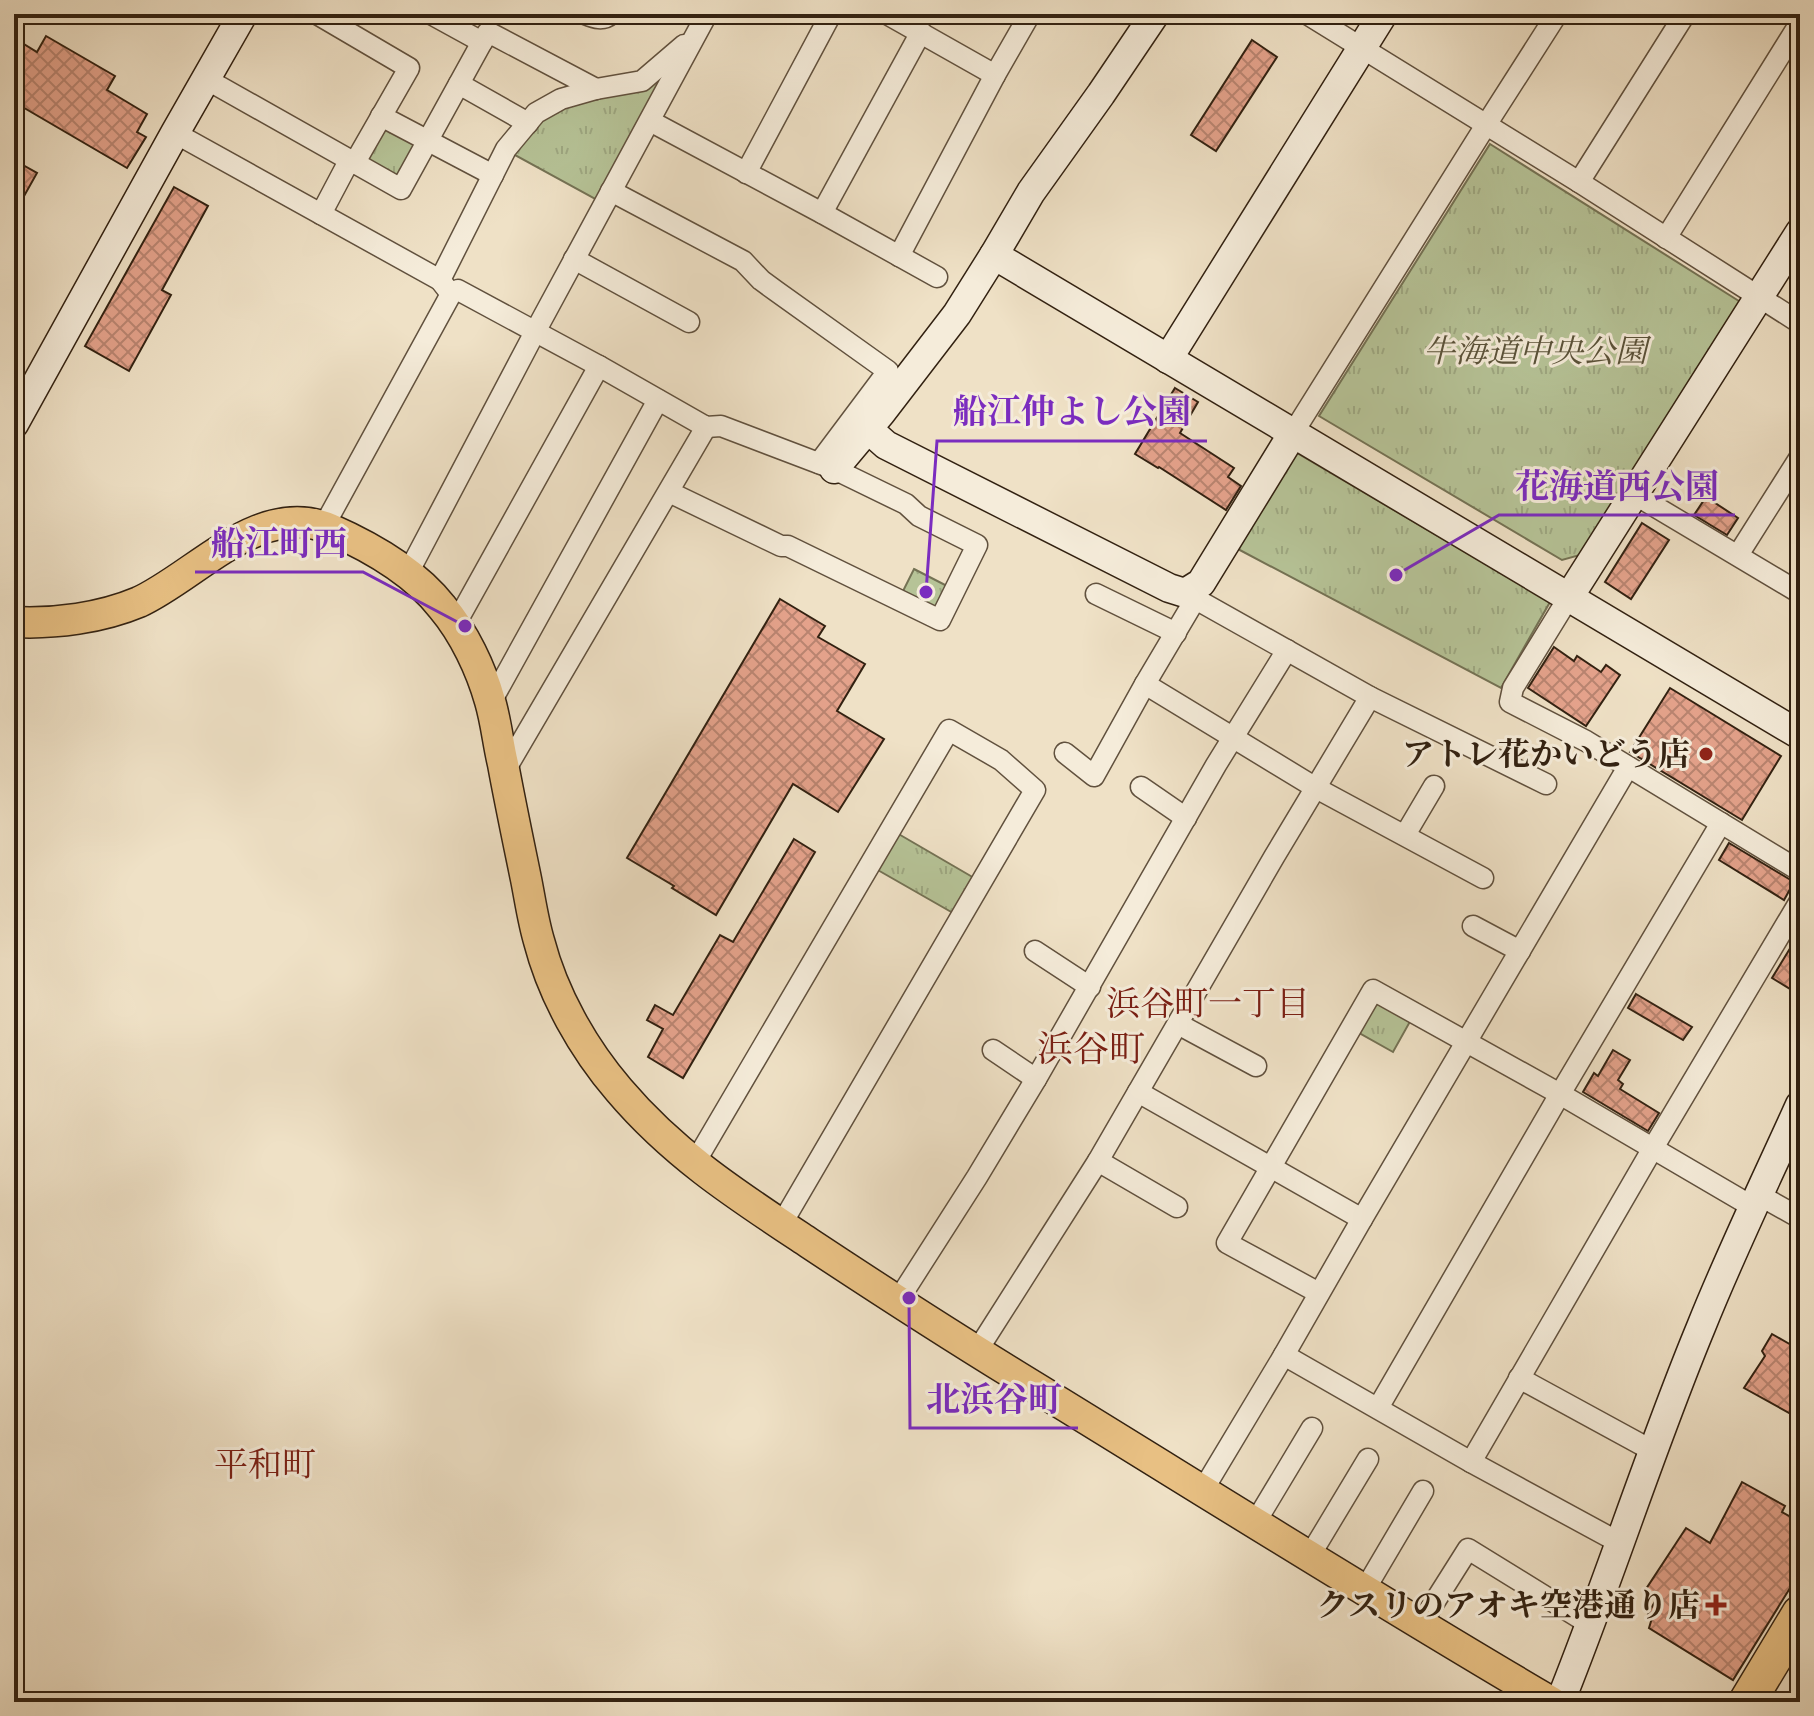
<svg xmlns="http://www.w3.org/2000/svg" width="1814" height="1716" viewBox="0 0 1814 1716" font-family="Alegreya,'Noto Serif JP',serif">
<defs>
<pattern id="park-tufts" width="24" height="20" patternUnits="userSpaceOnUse" patternTransform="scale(2)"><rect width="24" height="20" fill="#b6c397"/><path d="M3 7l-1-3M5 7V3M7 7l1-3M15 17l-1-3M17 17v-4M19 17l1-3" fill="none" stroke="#9da781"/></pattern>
<pattern id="building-cross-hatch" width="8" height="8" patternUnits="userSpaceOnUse" patternTransform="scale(2)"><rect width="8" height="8" fill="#e4a28b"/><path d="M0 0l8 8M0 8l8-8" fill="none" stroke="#b98470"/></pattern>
</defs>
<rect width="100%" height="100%" fill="#efe1c6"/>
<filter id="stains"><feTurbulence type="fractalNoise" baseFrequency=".0025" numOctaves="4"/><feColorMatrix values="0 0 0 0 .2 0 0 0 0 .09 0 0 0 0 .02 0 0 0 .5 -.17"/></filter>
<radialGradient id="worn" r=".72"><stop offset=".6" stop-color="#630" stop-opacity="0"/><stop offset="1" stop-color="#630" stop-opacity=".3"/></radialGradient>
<g fill="url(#park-tufts)" stroke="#747254" stroke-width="2">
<path d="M667,68L597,200L513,154L543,120L560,108Z"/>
<path d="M381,116L428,140L401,189L354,164Z"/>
<path d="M1490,144L1742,303L1580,555L1562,560L1319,416Z"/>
<path d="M1297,453L1550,602L1501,688L1236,548Z"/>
<path d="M914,569L951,588L939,614L901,595Z"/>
<path d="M890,829L981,882L960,917L869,865Z"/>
<path d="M1373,996L1412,1018L1393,1052L1354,1030Z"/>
</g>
<g fill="url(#building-cross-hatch)" stroke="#322111" stroke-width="2">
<path d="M46,36L115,76L107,90L147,114L137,132L146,137L127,168L14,102V38L37,52Z"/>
<path d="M1252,40L1277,57L1216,151L1191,135Z"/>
<path d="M14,160L37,173L14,214Z"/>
<path d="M174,187L208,206L162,290L171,295L129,371L85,346Z"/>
<path d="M1175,388L1198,402L1180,433L1234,468L1228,477L1241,486L1226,510L1159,467L1158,468L1135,454Z"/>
<path d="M1706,497L1738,518L1727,535L1694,515Z"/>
<path d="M1642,523L1669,540L1631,599L1605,582Z"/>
<path d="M780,599L825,626L818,637L865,664L837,711L884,739L838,812L793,784L716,915L672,888L674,886L627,858Z"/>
<path d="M1554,647L1574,661L1577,656L1601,672L1606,665L1620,675L1586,726L1528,688Z"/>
<path d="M1670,688L1781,756L1742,820L1630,752Z"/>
<path d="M794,839L815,852L683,1078L648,1057L663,1029L647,1020L655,1005L673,1015L720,935L733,942Z"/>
<path d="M1729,843L1794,882L1784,900L1719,860Z"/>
<path d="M1800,932V983L1795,992L1772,978Z"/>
<path d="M1636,994L1692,1027L1683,1040L1628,1008Z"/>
<path d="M1613,1050L1630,1060L1618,1080L1623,1084L1620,1089L1659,1113L1648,1131L1583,1092L1594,1073L1598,1076Z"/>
<path d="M1772,1334L1800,1350V1419L1744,1388L1765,1356L1762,1351Z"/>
<path d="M1742,1482L1785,1506L1782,1512L1800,1522V1572L1733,1680L1649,1628L1652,1618L1648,1614L1658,1596L1646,1589L1686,1528L1710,1543Z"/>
</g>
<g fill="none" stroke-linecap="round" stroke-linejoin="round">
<defs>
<g id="street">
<path d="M317,14L409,68L354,164"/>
<path d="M431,14L482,42L488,32L596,89"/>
<path d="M585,14C595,18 603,21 611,14"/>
<path d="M887,14L995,75"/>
<path d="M1307,14L1579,182L1800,323"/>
<path d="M206,79L401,189L482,42"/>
<path d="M459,84L528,123"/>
<path d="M381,116L493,175"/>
<path d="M650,121L822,213L937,277"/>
<path d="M175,133L440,280L451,294L458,290L599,366L706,427L721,426L834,469L906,504L919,516L977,545L940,620L788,546H781L669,492"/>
<path d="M746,173L831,14"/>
<path d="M1579,182L1685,14"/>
<path d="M611,191L743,261L761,280L776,291L888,371L819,463"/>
<path d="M822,213L921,32"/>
<path d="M321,214L349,161"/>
<path d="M1666,238L1800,23"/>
<path d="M899,256L995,75L1030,14"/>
<path d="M574,259L689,322"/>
<path d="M440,280L506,149L536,113L561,99L596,89L642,81L684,45"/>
<path d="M1293,433L1486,125L1557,14"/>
<path d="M1634,494L1800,593"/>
<path d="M324,526L451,294"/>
<path d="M1738,555L1800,457"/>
<path d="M408,573L535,332L707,14"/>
<path d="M1185,593L1370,697L1546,784"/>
<path d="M1096,594L1176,633"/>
<path d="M1569,597L1513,688L1510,702L1586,741L1800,871"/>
<path d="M1196,598L1145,684L1316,788L1483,878"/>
<path d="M455,625L599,366"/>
<path d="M491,702L658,400"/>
<path d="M1065,753L1094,776L1145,684"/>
<path d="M504,772L706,427"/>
<path d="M1141,787L1186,818"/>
<path d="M1405,835L1434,786"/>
<path d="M1473,926L1520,951"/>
<path d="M1035,951L1090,987"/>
<path d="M1178,1024L1256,1066"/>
<path d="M993,1050L1036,1079"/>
<path d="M1138,1092L1362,1219"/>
<path d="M1098,1161L1177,1207"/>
<path d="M694,1164L949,730L1001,760L1035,790L781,1225"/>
<path d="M1759,1195L1800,1218"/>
<path d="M1319,1293L1227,1243L1373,990L1560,1094L1753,1207"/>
<path d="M897,1302L977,1177L1036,1079L1216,765L1287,650"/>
<path d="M977,1351L1098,1161L1274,857L1370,697"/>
<path d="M1284,1355L1471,1462L1620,1543"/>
<path d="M1519,1378L1653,1451"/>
<path d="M1378,1408L1560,1094L1721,823"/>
<path d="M1471,1462L1653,1148L1800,901"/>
<path d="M1203,1490L1284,1355L1362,1219L1628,767"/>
<path d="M1255,1523L1312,1428"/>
<path d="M1309,1557L1368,1459"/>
<path d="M1364,1591L1423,1491"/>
<path d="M1420,1625L1468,1549L1591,1625"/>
</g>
<g id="secondary">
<path d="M994,255L1031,192L1101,94L1155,14"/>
<path d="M1168,359L1383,14"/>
<path d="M14,424L175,133L243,14"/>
<path d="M868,429L886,445L1169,588L1185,593L1201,583L1293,433"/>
<path d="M834,469L881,413L957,314L994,255L1800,735"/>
<path d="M1569,597L1800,232"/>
<path d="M1560,1702C1610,1578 1650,1450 1701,1327C1731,1252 1767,1178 1800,1105"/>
</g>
<path id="primary" d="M14,622C55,624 101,618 139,602C196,576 260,499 330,529C371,547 414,571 442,607C464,633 481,669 490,701C496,721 498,743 503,764C510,802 518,840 526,879C530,899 533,921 539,941C553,995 583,1048 619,1090C674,1155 738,1196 809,1243C877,1288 945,1332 1015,1375C1193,1484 1370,1596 1551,1702"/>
<path id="highway" d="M1747,1702L1800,1614"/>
</defs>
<use href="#street" stroke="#61513e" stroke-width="23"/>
<use href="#secondary" stroke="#322111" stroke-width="31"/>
<use href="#primary" stroke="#322111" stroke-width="33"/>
<use href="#highway" stroke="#322111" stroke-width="39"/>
<use href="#street" stroke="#f5ecda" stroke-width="20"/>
<use href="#secondary" stroke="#f5ecda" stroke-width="28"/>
<use href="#primary" stroke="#e8c083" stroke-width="30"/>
<use href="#highway" stroke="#e8c083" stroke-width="36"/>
</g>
<g fill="#8f2418" stroke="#f5ecda" stroke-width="3">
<circle cx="1706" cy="754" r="8"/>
<path d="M1712 1593h8v8h8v8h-8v8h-8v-8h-8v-8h8z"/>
</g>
<g text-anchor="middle" stroke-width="6" stroke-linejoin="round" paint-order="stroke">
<g font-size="32" font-style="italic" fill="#5a5239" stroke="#f5ecda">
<text x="1535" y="362">牛海道中央公園</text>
</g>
<g font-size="32" font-weight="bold" fill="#322111" stroke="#f5ecda" text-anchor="end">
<text x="1690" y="765">アトレ花かいどう店</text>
<text x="1700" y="1616">クスリのアオキ空港通り店</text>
</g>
<g font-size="34" fill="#7a1f14" stroke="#f5ecda">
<text x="1208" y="1015">浜谷町一丁目</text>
<text x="265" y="1476">平和町</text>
</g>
<g font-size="36" fill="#7a1f14" stroke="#f5ecda">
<text x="1091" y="1061">浜谷町</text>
</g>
</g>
<path fill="none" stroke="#7b2cbf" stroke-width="3" d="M926 592L937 441H1207M1396 575L1499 515H1735M465 626L363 572H195M909 1298L910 1428H1078"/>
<g fill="#7b2cbf" stroke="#f5ecda" stroke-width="3">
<circle cx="926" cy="592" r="8"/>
<circle cx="1396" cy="575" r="8"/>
<circle cx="465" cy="626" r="8"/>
<circle cx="909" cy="1298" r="8"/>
</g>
<g font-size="34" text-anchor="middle" font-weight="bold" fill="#7b2cbf" stroke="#f5ecda" stroke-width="6" stroke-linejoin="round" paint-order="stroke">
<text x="1072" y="423">船江仲よし公園</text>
<text x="1617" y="498">花海道西公園</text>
<text x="279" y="555">船江町西</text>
<text x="994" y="1411">北浜谷町</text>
</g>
<rect width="1814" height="1716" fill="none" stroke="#efe1c6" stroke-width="48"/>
<rect x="16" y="16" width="1782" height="1684" fill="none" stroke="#322111" stroke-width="4"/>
<rect x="24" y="24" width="1766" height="1668" fill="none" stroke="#322111" stroke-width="2"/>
<rect width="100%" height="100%" filter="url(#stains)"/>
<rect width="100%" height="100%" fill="url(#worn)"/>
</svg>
